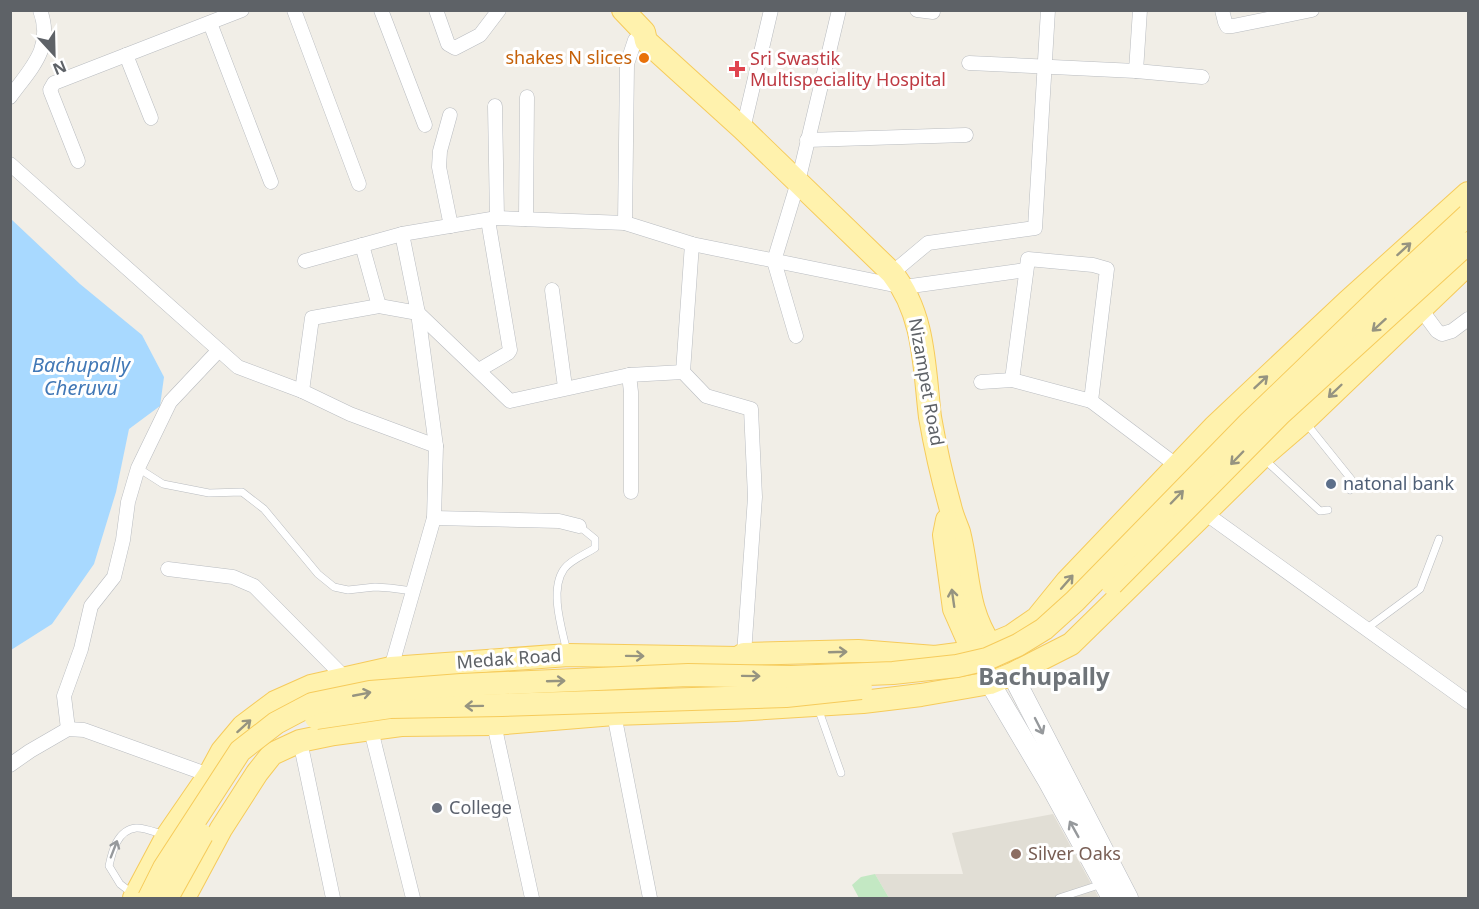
<svg xmlns="http://www.w3.org/2000/svg" width="1479" height="909" viewBox="0 0 1479 909" font-family="'Noto Sans',sans-serif">
<rect width="100%" height="100%" fill="#f1eee7"/>
<path fill="#e1ded5" d="M1053,814L1099,898H889L875,874H963L952,833Z"/>
<path fill="#c3e8c3" d="M875,874L889,898H859L852,885L861,877Z"/>
<path fill="#a8d9ff" d="M11,219L80,284L142,335L164,377L160,406L129,429L116,492L94,564L52,624L11,650Z"/>
<g fill="none" stroke-linecap="round" stroke-linejoin="round">
<defs>
<g id="lane">
<path d="M1306,423L1351,479L1353,486L1350,490"/>
<path d="M1264,459L1320,511L1328,510"/>
<path d="M138,468L163,484L209,493L242,492L264,509L318,574L334,587L348,590L375,587L390,588L413,591"/>
<path d="M1366,629L1420,589L1439,539"/>
<path d="M567,652C562,629 549,590 564,569C570,560 586,554 595,548V539L579,526"/>
<path d="M818,708L841,773"/>
<path d="M133,894L120,884L109,866C112,852 117,830 136,828C144,827 157,833 165,835"/>
<path d="M1059,898L1102,884"/>
</g>
<g id="street">
<path d="M294,10L359,184"/>
<path d="M381,10L425,125"/>
<path d="M436,10L448,44L455,48L480,35L499,10"/>
<path d="M917,10L933,12"/>
<path d="M1222,10L1225,22L1227,26H1233L1312,10"/>
<path d="M210,23L271,182"/>
<path d="M126,55L151,118"/>
<path d="M969,63L1136,71L1202,77"/>
<path d="M1136,71L1140,10"/>
<path d="M10,97C31,68 54,48 40,10"/>
<path d="M495,106L497,218"/>
<path d="M450,115L440,151L439,167L451,226"/>
<path d="M743,129L771,10"/>
<path d="M807,140L966,135"/>
<path d="M78,161L50,90L54,83L242,10"/>
<path d="M10,164L238,367L302,391L350,414L436,446"/>
<path d="M526,219L527,97"/>
<path d="M625,223L627,64L635,40"/>
<path d="M362,245L379,306"/>
<path d="M305,261L402,234L497,218L625,223L692,244L904,287L1026,270"/>
<path d="M892,273L928,243L1035,228L1048,10"/>
<path d="M552,290L565,387"/>
<path d="M1420,308L1437,331L1442,334L1452,331L1468,319"/>
<path d="M796,336L774,261L798,182L839,10"/>
<path d="M479,370L508,353L510,350L488,220"/>
<path d="M683,372L692,244"/>
<path d="M629,375L631,392V492"/>
<path d="M1012,380L1028,259L1093,265L1107,269L1091,401"/>
<path d="M981,382L1012,380L1091,401L1176,465"/>
<path d="M302,391L312,318L379,306L418,313L510,401L629,375L683,372L706,396L751,409L755,497L744,654"/>
<path d="M1205,513L1468,702"/>
<path d="M434,518L559,521L579,526"/>
<path d="M168,569L233,577L254,586L345,678"/>
<path d="M391,668L434,518L436,446L418,313L402,234"/>
<path d="M614,714L650,898"/>
<path d="M494,724L532,898"/>
<path d="M68,729L64,696L81,649L91,606L114,577L123,540L128,502L138,468L170,402L219,350"/>
<path d="M371,730L413,898"/>
<path d="M300,741L333,898"/>
<path d="M10,765L30,751L68,729L84,730L209,775"/>
</g>
<g id="secondary">
<path d="M1012,674L1128,898"/>
<path d="M990,683L1048,781L1112,898"/>
</g>
<g id="primary">
<path d="M623,10L644,32L646,41L743,129L892,273C925,314 924,367 930,417C935,446 942,477 950,506C952,515 956,524 959,532C970,576 965,606 991,646"/>
<path d="M947,520L944,535L954,609L973,652"/>
<path d="M134,898L167,836L209,775L222,751L243,726L275,702L311,686L391,668L568,655L738,658L744,654L858,651L935,657L973,652L1011,636L1037,618L1067,581L1214,427L1348,301L1468,193"/>
<path d="M184,898L221,829L257,773L272,754L300,741L334,734L401,725L494,724L614,714L735,710L863,702L921,695L990,683L1012,674L1071,644L1262,457L1304,421L1468,264"/>
</g>
</defs>
<use href="#lane" stroke="#b9bcc0" stroke-width="8"/>
<use href="#street" stroke="#b9bcc0" stroke-width="15"/>
<use href="#secondary" stroke="#b8bbc0" stroke-width="21"/>
<use href="#primary" stroke="#f6cb5b" stroke-width="24"/>
<use href="#lane" stroke="#fff" stroke-width="7"/>
<use href="#street" stroke="#fff" stroke-width="14"/>
<use href="#secondary" stroke="#fff" stroke-width="20"/>
<use href="#primary" stroke="#fff2ad" stroke-width="22"/>
<defs>
<g id="primary-bridge">
<path d="M1112,584L1281,413L1468,243"/>
<path d="M316,718L390,707L502,705L786,696L861,688"/>
<path d="M149,898L164,868L240,751L276,723L312,704L370,692L461,685L688,675L791,677L893,673L957,666L987,659L1018,645L1044,629L1075,601L1248,424L1386,291L1468,215"/>
<path d="M167,898L202,835"/>
</g>
</defs>
<use href="#primary-bridge" stroke="#f6cb5b" stroke-width="24" stroke-linecap="butt"/>
<use href="#primary-bridge" stroke="#fff2ad" stroke-width="22"/>
</g>
<defs><path id="oneway-shaft" d="M-6 0H5M1.5-3L5.5 0L1.5 3" fill="none" stroke-width="1.6" stroke-linecap="round" stroke-linejoin="round" transform="scale(1.5)"/></defs>
<g stroke="#969480">
<use href="#oneway-shaft" transform="translate(1404 249) rotate(-42)"/>
<use href="#oneway-shaft" transform="translate(1379 325) rotate(138)"/>
<use href="#oneway-shaft" transform="translate(1261 382) rotate(-43)"/>
<use href="#oneway-shaft" transform="translate(1335 391) rotate(136)"/>
<use href="#oneway-shaft" transform="translate(1237 458) rotate(134)"/>
<use href="#oneway-shaft" transform="translate(1177 497) rotate(-46)"/>
<use href="#oneway-shaft" transform="translate(1067 582) rotate(-49)"/>
<use href="#oneway-shaft" transform="translate(953 598) rotate(-98)"/>
<use href="#oneway-shaft" transform="translate(838 652) rotate(-2)"/>
<use href="#oneway-shaft" transform="translate(635 656) rotate(1)"/>
<use href="#oneway-shaft" transform="translate(751 676) rotate(1)"/>
<use href="#oneway-shaft" transform="translate(556 681) rotate(-2)"/>
<use href="#oneway-shaft" transform="translate(362 694) rotate(-11)"/>
<use href="#oneway-shaft" transform="translate(474 706) rotate(179)"/>
<use href="#oneway-shaft" transform="translate(244 726) rotate(-42)"/>
</g>
<g stroke="#96999c">
<use href="#oneway-shaft" transform="translate(1039 726) rotate(63)"/>
<use href="#oneway-shaft" transform="translate(1074 829) rotate(-119)"/>
<use href="#oneway-shaft" transform="translate(114 849) rotate(-69)"/>
</g>
<circle fill="#e8710a" stroke="#fff" stroke-width="2" cx="644" cy="58" r="6"/>
<path fill="#e0444e" stroke="#fff" stroke-width="2" d="M734 60h6v6h6v6h-6v6h-6v-6h-6v-6h6z"/>
<circle fill="#5c6f8a" stroke="#fff" stroke-width="2" cx="1331" cy="484" r="6"/>
<circle fill="#6b7280" stroke="#fff" stroke-width="2" cx="437" cy="808" r="6"/>
<circle fill="#8d6e63" stroke="#fff" stroke-width="2" cx="1016" cy="854" r="6"/>
<g text-anchor="middle" stroke-width="6" stroke-linejoin="round" paint-order="stroke">
<g font-size="18" fill="#c56008" stroke="#fff" text-anchor="end">
<text x="632" y="64">shakes N slices</text>
</g>
<g font-size="18" fill="#be3a42" stroke="#fff" text-anchor="start">
<text x="750" y="65">Sri Swastik<tspan x="750" dy="21">Multispeciality Hospital</tspan></text>
</g>
<g font-size="18" fill="#5e6267" stroke="#fff">
<text transform="translate(926 382) rotate(80)" y="6">Nizampet Road</text>
<text transform="translate(509 659) rotate(-4)" y="6">Medak Road</text>
</g>
<g font-size="18" fill="#4e5e75" stroke="#fff" text-anchor="start">
<text x="1343" y="490">natonal bank</text>
</g>
<g font-size="18" fill="#5b616d" stroke="#fff" text-anchor="start">
<text x="449" y="814">College</text>
</g>
<g font-size="18" fill="#785e54" stroke="#fff" text-anchor="start">
<text x="1028" y="860">Silver Oaks</text>
</g>
<g font-size="20" font-style="italic" fill="#4178b6" stroke="#fff">
<text x="81" y="372">Bachupally<tspan x="81" dy="23">Cheruvu</tspan></text>
</g>
<g font-size="24" font-weight="bold" fill="#6f7479" stroke="#fff">
<text x="1044" y="685">Bachupally</text>
</g>
</g>
<rect width="1479" height="909" fill="none" stroke="#5e6267" stroke-width="24"/>
<g transform="translate(54 54) rotate(158)" stroke="#ffffff" stroke-width="4.5" paint-order="stroke">
<path d="M0-4.5L10 22L0 15L-10 22Z" fill="#5e6267"/>
<text y="-9" font-size="16" font-weight="bold" text-anchor="middle" fill="#5e6267">N</text>
</g>
</svg>
